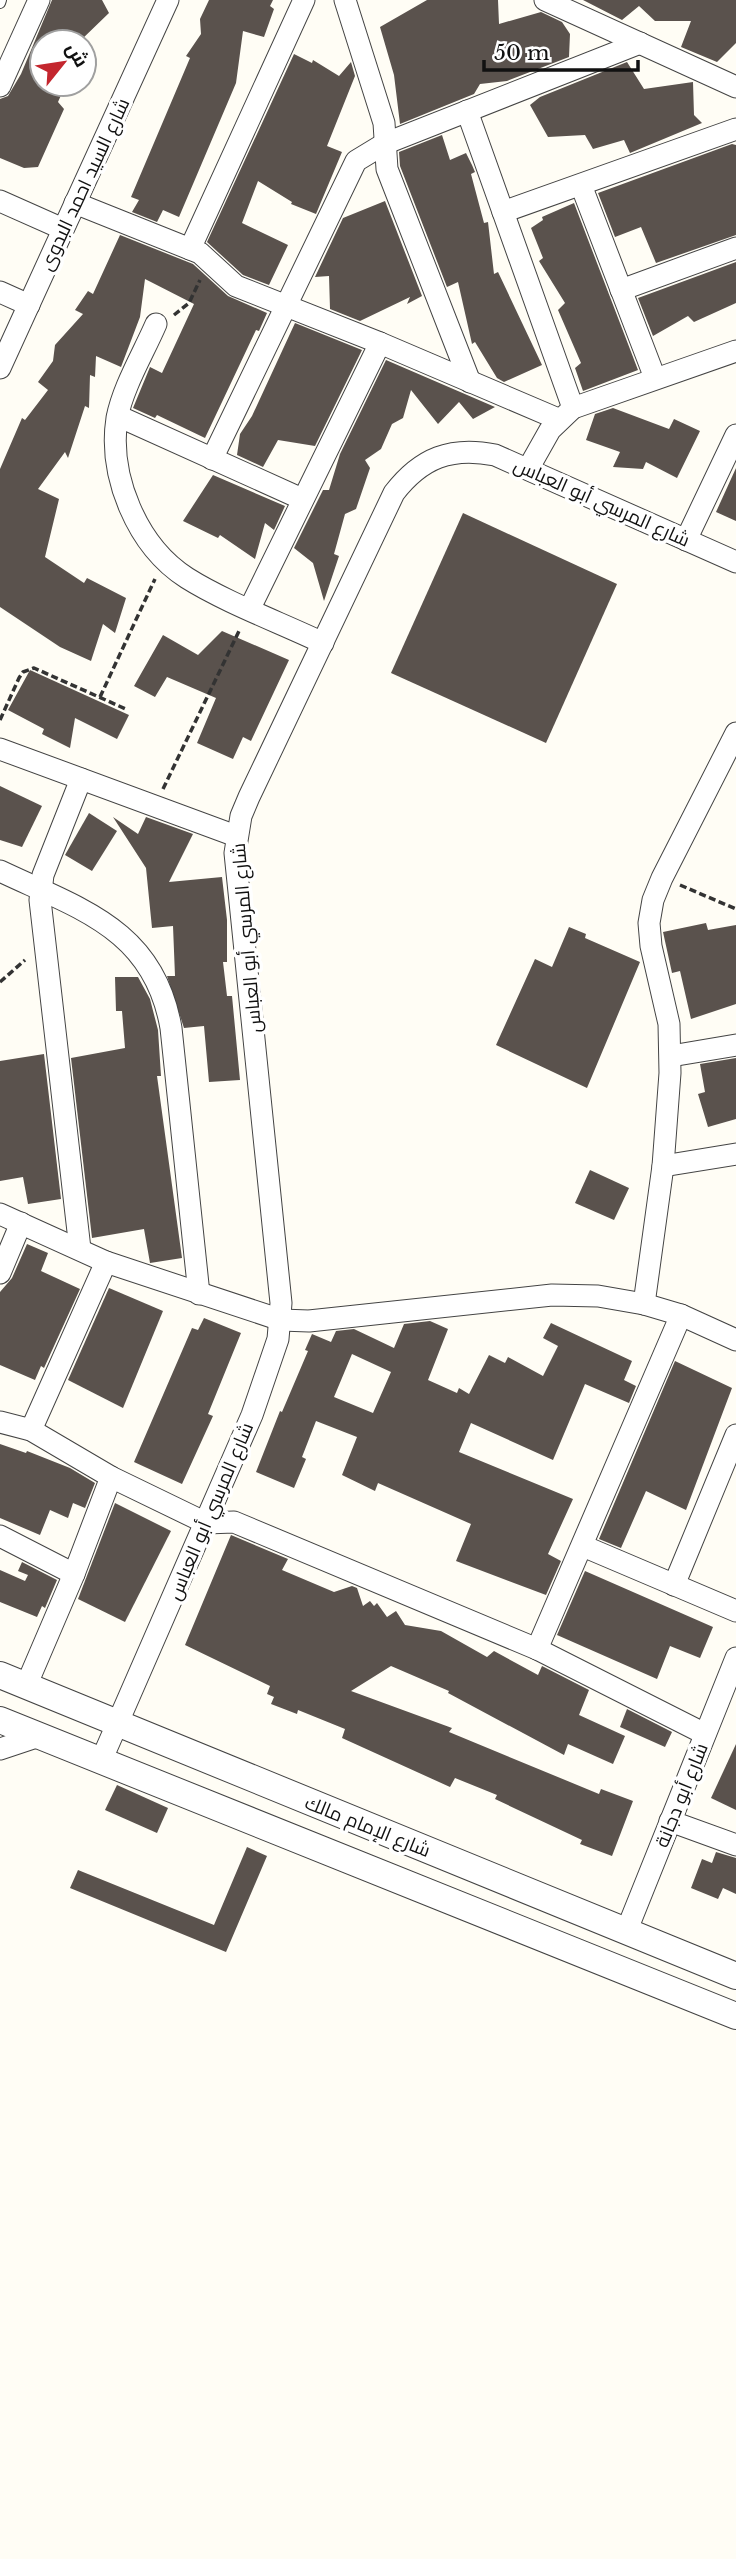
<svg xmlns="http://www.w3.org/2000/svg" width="736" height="2559" viewBox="0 0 736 2559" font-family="'Libre Baskerville',Cairo,serif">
<rect width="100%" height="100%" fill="#fffdf5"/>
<g fill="#5a524d" fill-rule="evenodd">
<path d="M52,0H102L109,13L79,42H42V84H66L58,102L64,109L38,167L24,168L0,158V99L8,96L21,74Z"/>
<path d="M209,0H273L270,6L274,9L264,37L243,31L236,83L179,217L163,210L157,222L132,212L139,200L131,197L190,58L186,56L201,34L200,19Z"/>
<path d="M427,0H498L499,24L541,12L562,22L570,34L569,57L507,81L480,84L474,94L400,124L394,75L380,27Z"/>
<path d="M583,0H736V43L717,62L681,47L691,21H655L639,6L622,20Z"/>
<path d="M294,54L312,63L313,60L339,76L351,62L355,76L327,146L342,152L316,214L291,204L292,202L258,181L242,223L288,245L269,285L243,275L207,242Z"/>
<path d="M627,62L644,89L693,82L694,115L702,123L630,153L624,140L593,149L585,135L548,137L530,105L540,97Z"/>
<path d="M442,135L450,160L466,153L472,165L475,172L471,174L484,223L488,222L494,274L498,272L542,365L504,382L497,378L475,342L472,344L458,282L447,287L400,166L399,152Z"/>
<path d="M732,144L736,145V235L656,263L641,227L615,237L598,193Z"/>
<path d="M385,201L422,296L407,304L410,297L360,321L330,309L329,276L315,277L343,218Z"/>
<path d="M574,203L638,370L583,391L575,368L581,363L558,310L565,303L539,261L543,258L531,228L543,220L542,217Z"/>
<path d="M120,235L193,264L228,296L267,313L259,331L256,330L205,438L157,415L155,418L133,408L150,367L162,373L194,304L145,279L140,317L121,367L96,356L95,377L90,375L89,408L85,406L68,458L65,452L38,489L59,499L45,557L84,583L87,578L126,598L115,633L103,624L91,661L60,647L0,607V469L22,418L25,420L48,390L38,382L53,361L55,345L83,314L75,310L88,291L93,294Z"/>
<path d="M736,262V303L694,322L688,316L653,336L638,298Z"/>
<path d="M295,323L362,350L315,446L278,440L263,467L237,455L240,434L252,416Z"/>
<path d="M386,360L495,407L473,419L459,402L438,424L411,390L403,418L392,424L381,449L365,460L370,468L356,509L345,514L334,554L339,556L324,601L313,563L294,548L323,490H329L340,454Z"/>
<path d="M613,408L669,429L674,419L700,431L677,478L646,462L643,469L613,467L620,452L586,440L595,414Z"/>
<path d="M736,468V521L716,512Z"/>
<path d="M213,475L285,506L274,530L265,523L255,559L220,535L218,538L183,521Z"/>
<path d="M463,513L617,584L546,743L391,673Z"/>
<path d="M222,631L289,660L251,741L243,737L233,759L197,743L216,698L167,677L155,697L134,686L163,635L198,655Z"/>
<path d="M30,670L129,715L117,739L75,718L70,748L42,734L44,729L8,710Z"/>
<path d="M0,786L42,806L22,847L0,840Z"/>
<path d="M89,813L117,831L92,871L65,855Z"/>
<path d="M113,817L138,834L146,817L193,834L169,882L222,877L227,920V962H223L227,996H232L240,1080L209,1082L204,1026L184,1028L167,976H175L173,926L152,928L146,868Z"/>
<path d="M706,923L708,930L736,925V1004L691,1019L680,971L672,973L663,932Z"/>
<path d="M569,927L586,934L585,938L640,962L587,1088L496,1045L535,959L552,967Z"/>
<path d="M115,977H138L150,999L158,1030L161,1076H157L182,1258L150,1263L144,1229L92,1238L71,1058L125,1048L122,1011H116Z"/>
<path d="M44,1054L61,1199L28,1204L23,1177L0,1181V1061Z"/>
<path d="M736,1058V1119L708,1127L698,1094L705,1092L700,1064Z"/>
<path d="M590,1170L629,1188L614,1220L575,1203Z"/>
<path d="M27,1244L48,1253L41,1271L80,1289L44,1368L41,1366L35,1380L0,1365V1292L12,1278Z"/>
<path d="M109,1288L163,1311L123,1408L68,1380Z"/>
<path d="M204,1318L241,1333L208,1414L213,1416L182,1484L134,1462L192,1328L198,1330Z"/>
<path d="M430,1321L448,1329L428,1380L457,1393L459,1388L469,1394L489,1355L505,1363L508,1357L543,1376L558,1346L543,1338L551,1323L632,1361L624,1380L636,1386L629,1403L585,1384L553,1460L471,1423L459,1452L573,1499L548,1554L561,1561L546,1595L456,1561L471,1524L378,1483L375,1491L342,1475L357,1437L316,1421L302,1457L306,1459L294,1488L256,1472L280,1411L282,1412L308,1351L305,1350L312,1334L331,1342L336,1331L354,1329L394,1348L404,1324ZM352,1354L391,1372L373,1413L334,1397Z"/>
<path d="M675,1361L732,1388L686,1510L646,1491L621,1548L599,1539Z"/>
<path d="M0,1444L26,1453L27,1451L70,1468L95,1483L85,1508L73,1503L68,1518L50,1510L40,1535L0,1518Z"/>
<path d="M115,1503L171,1531L125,1622L78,1599Z"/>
<path d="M231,1535L288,1559L282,1570L334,1592L352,1586L357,1588L363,1606L370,1601L374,1606L377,1603L387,1617L396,1611L405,1625L441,1631L487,1657L494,1651L538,1675L542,1666L589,1690L579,1715L625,1736L613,1764L568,1744L564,1755L448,1693L449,1691L391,1666L351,1691L452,1728L449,1732L599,1794L601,1789L633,1801L612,1856L580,1844L582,1840L495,1799L497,1795L455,1778L450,1787L342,1738L345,1729L298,1710L297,1714L271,1704L274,1697L267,1694L270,1686L185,1645Z"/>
<path d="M22,1562L57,1580L45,1608L42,1606L37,1617L0,1602V1570L25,1581L28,1575L18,1571Z"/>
<path d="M585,1571L713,1627L700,1658L670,1646L657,1679L557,1635Z"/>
<path d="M627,1709L672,1732L665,1747L620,1727Z"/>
<path d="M736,1744V1810L711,1798Z"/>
<path d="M117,1785L168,1808L157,1833L105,1810Z"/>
<path d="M247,1847L267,1856L226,1952L70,1888L78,1870L214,1925Z"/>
<path d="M716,1852L736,1858V1894L723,1888L718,1899L691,1888L702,1859L712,1863Z"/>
</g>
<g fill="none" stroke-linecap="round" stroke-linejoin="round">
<defs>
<path id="service" d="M0,3L1,0"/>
<g id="minor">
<path d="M345,0L384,123L387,169L470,382"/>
<path d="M545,0L736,87"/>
<path d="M0,86L39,0"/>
<path d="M467,111L573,408"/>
<path d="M581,185L655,378"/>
<path d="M0,201L63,229"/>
<path d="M75,203L200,253L236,286L380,343L558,419"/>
<path d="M503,212L736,129"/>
<path d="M190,249L304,0"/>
<path d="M621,290L736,248"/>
<path d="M0,292L29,305"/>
<path d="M156,324C143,354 123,387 117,418C108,476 137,546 187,578C225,602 281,623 323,643"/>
<path d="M0,368L168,0"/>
<path d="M118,416L302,499"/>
<path d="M212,459L356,161L384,144L640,43"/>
<path d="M528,469L550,430L573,408L736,351"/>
<path d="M686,540L736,435"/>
<path d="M250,608L380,343"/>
<path d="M0,749L236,836"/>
<path d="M0,871C80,909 154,929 171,1028L199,1294"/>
<path d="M671,1056L736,1045"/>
<path d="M663,1166L736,1154"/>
<path d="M0,1214L106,1262L281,1320L309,1321L552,1295L598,1296L644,1304L681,1315L736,1340"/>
<path d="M80,1249L40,900L43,875L81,779"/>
<path d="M0,1273L21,1223"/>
<path d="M644,1304L663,1166L670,1073L669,1024L651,946L649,923L653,900L662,878L736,733"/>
<path d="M0,1422L31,1430L111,1477L206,1523L234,1522L537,1649L705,1734"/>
<path d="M31,1430L106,1262"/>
<path d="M0,1536L74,1574"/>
<path d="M583,1546L736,1611"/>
<path d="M674,1585L736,1435"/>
<path d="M537,1649L681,1315"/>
<path d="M26,1686L74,1574L111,1477"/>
<path d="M0,1749L39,1736"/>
<path d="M101,1761L252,1415L278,1339L281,1303L235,853L241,816L249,797L394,493C421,458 451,446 495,455L736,562"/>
<path d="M670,1821L736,1845"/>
<path d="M626,1932L736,1658"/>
</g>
<g id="tertiary">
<path d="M0,1675L736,1976"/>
<path d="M0,1720L736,2016"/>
</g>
</defs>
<use href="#service" stroke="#444" stroke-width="12"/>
<use href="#minor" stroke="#444" stroke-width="23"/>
<use href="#tertiary" stroke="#444" stroke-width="28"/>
<g stroke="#333" stroke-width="3.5" stroke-dasharray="7 3.5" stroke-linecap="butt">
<path d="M174,315L189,303L200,280"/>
<path d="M100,697L155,579"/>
<path d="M0,720L19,678L23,672L34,668L128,710"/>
<path d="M163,789L240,629"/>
<path d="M680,885L736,909"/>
<path d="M0,982L25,960"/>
</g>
<use href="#service" stroke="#fff" stroke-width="10"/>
<use href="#minor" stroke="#fff" stroke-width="21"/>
<use href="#tertiary" stroke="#fff" stroke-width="26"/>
</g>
<g text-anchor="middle" stroke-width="7" stroke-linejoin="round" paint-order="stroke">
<g font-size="19" fill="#111" stroke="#fff">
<text transform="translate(84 184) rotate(-65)" y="7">شارع السيد احمد البدوى</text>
<text transform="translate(602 502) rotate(24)" y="7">شارع المرسي أبو العباس</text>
<text transform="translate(246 938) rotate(-95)" y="7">شارع المرسي أبو العباس</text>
<text transform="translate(210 1511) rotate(-67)" y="7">شارع المرسي أبو العباس</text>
<text transform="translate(681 1795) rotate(-68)" y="7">شارع أبو دجانة</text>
<text transform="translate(368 1826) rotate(22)" y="7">شارع الإمام مالك</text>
</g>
</g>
<g transform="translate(63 63) rotate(60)"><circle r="33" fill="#ffffff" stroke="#a0a0a0" stroke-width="2"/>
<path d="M0-5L12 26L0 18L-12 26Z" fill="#c4262e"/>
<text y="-10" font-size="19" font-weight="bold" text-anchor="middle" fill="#111111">ش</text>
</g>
<path d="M484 60v10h154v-10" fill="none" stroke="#111111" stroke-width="3.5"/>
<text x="494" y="60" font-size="21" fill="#111111" stroke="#ffffff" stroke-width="5" paint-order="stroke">50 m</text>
</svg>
